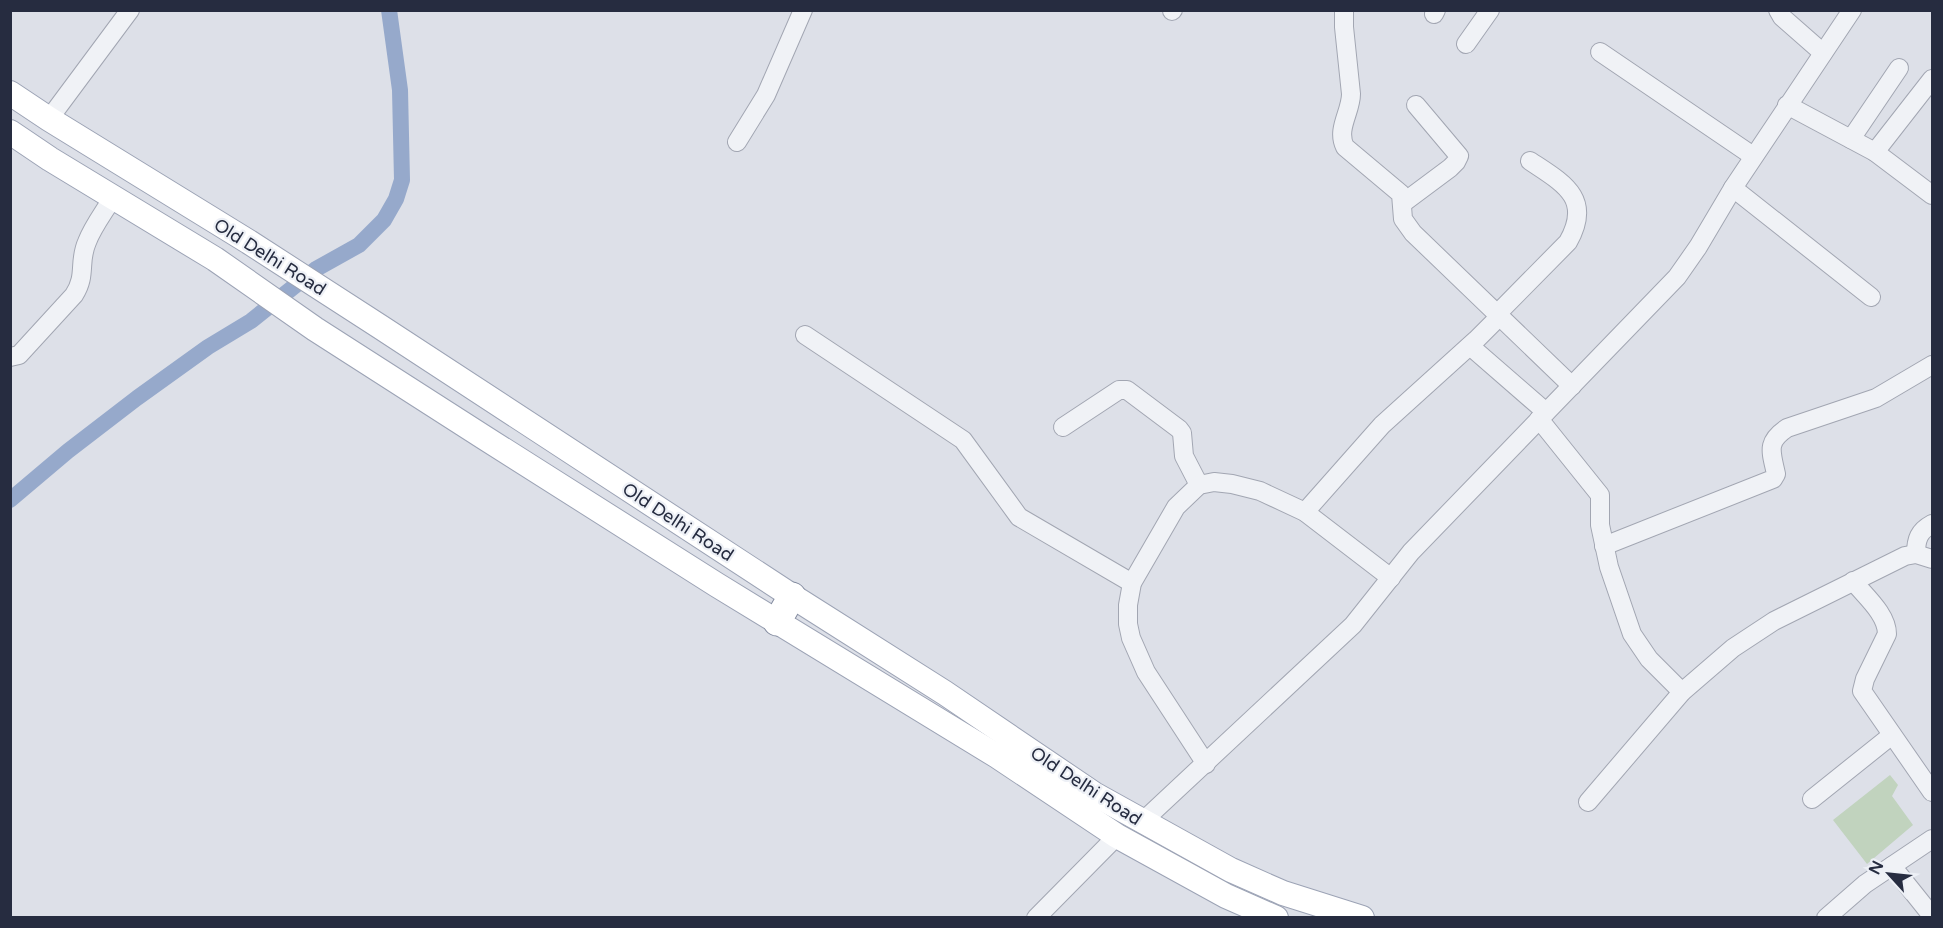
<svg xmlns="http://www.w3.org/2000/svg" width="1943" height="928" viewBox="0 0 1943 928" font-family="'Varela Round',sans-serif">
<rect width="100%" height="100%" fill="#dde0e8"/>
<path fill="#c1d3be" d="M1890,775L1898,785L1892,796L1913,825L1867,864L1833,820Z"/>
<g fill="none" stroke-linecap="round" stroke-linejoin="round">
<path stroke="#96a9cb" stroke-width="16" d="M10,500L68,451L137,398L208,347L251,321L316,269L359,245L384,220L396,199L402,180L400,90L389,10"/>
<defs>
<g id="minor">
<path d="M1344,10V27L1351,94C1351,112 1336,129 1345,147L1401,194L1403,219L1413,233L1572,386"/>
<path d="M1778,10L1782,17L1823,53"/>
<path d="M1172,11L1173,10"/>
<path d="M1434,14L1436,10"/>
<path d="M1466,44L1490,10"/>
<path d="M1600,52L1753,156"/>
<path d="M1787,105L1875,152L1932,195"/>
<path d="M49,119L130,10"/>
<path d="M1851,139L1899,68"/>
<path d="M737,142L766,95L803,10"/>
<path d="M1875,152L1932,79"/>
<path d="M1733,188L1871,297"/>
<path d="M1403,203L1450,168L1456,162L1459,156L1416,105"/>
<path d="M1497,314L1568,242C1593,198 1563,183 1530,161"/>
<path d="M805,335L963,440L1019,517L1132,583"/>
<path d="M1470,346L1546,412"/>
<path d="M10,357L19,355L74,295C87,275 78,262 87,242C93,226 105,211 113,197"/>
<path d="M1539,419L1600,495V525L1609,567L1632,634L1649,659L1682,692"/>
<path d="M1063,427L1119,390H1127L1179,429L1182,433L1184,456L1199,485"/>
<path d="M1305,512L1382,425L1476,340L1500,316"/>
<path d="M1604,546L1773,479L1776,474C1771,451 1766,442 1787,428L1876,398L1932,365"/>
<path d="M1916,554C1916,539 1919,531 1932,524"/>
<path d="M1853,581C1865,596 1887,614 1887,634L1865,679L1862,691L1932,792"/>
<path d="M1206,764L1146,672L1131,638L1128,624V605L1132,583L1176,507L1199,485L1214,482L1232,484L1260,491L1305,512L1391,578"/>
<path d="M1812,799L1892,735"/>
<path d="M1588,802L1682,692L1733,648L1774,621L1905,556L1916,554L1932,559"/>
<path d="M1142,822L1353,625L1411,552L1677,277L1698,247L1733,188L1852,10"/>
<path d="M1892,866L1932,916"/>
<path d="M1036,918L1117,836"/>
<path d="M1826,918L1865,884L1932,839"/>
</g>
<g id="major">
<path d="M10,93L49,119L249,242L379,326L792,596L945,693L1094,794L1231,870L1283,893L1362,918"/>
<path d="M10,132L50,159L215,259L315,329L485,438L717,585L997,756L1117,836L1226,896L1276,918"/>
</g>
<path id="highway" d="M777,622L792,596"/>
</defs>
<use href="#minor" stroke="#a2a6b2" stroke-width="20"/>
<use href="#major" stroke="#9ca3b5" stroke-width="26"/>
<use href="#highway" stroke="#848ca0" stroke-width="29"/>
<use href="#minor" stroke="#f0f2f6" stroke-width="18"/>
<use href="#major" stroke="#fff" stroke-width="24"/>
<use href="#highway" stroke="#fff" stroke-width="27"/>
</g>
<g text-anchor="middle" stroke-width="4.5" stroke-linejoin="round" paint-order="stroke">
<g font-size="18" fill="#262c40" stroke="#edf0f6">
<text transform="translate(270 257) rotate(32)" y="6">Old Delhi Road</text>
<text transform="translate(678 522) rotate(33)" y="6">Old Delhi Road</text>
<text transform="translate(1086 786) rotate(33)" y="6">Old Delhi Road</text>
</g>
</g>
<rect width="1943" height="928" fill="none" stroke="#262c40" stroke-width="24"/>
<g transform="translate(1889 874) rotate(297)" stroke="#edf0f6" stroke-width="4.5" paint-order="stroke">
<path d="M0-4.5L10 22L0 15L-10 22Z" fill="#262c40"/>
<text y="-9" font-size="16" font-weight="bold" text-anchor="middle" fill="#262c40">N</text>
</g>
</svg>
